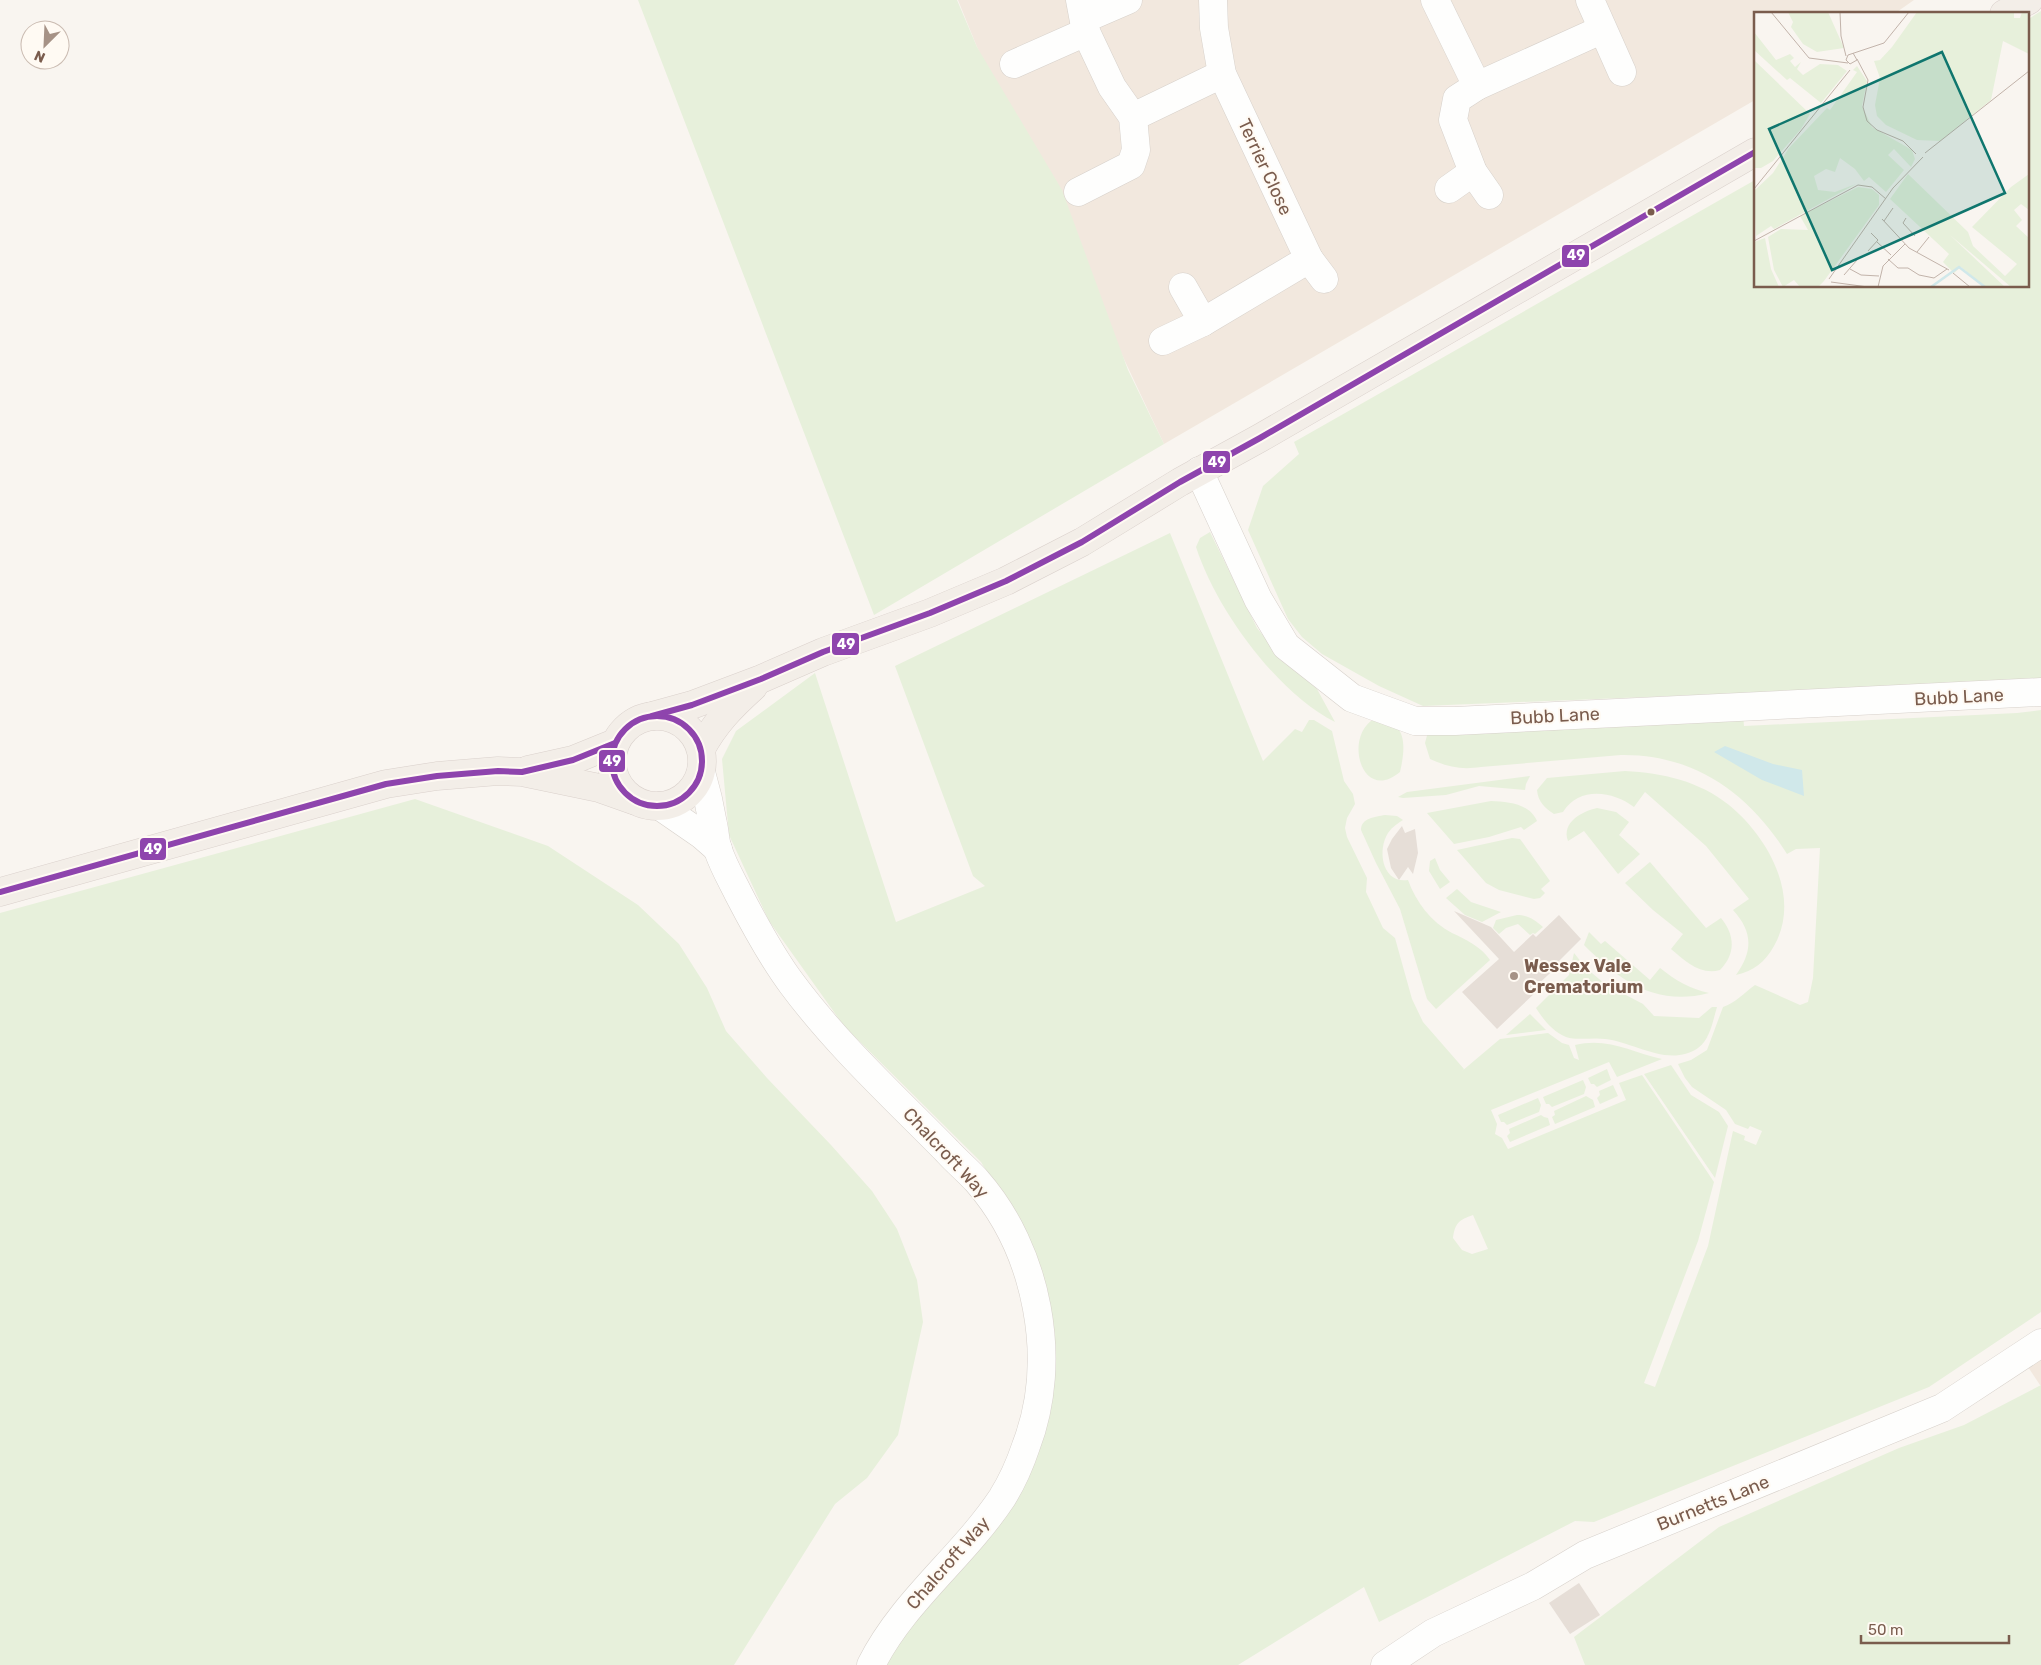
<svg xmlns="http://www.w3.org/2000/svg" width="2041" height="1665" viewBox="0 0 2041 1665" font-family="Rubik,sans-serif">
<rect width="100%" height="100%" fill="#f9f5f0"/>
<g fill="#f2e8de">
<path d="M958,0H1914L1894,14H1755V100L1164,444L977,47Z"/>
<path d="M2041,1355V1385H2040L2026,1364Z"/>
</g>
<g fill="#e7f0db" fill-rule="evenodd">
<path d="M638,0H957L977,47L1062,190L1128,370L1164,444L874,615Z"/>
<path d="M2041,11V681L1423,706L1379,686L1322,654L1302,637L1288,619L1248,530L1263,486L1299,454L1294,442L1755,180V286H2027V20Z"/>
<path d="M1210,532L1257,628L1282,659L1317,689L1335,722C1277,693 1216,609 1196,547L1200,538Z"/>
<path d="M1170,533L1263,761L1295,729L1302,732L1309,720H1314L1332,731L1344,781L1353,794L1355,804L1347,818L1345,828L1347,837L1367,878L1366,892L1383,928L1395,938L1412,999L1423,1022L1464,1069L1462,1071L1500,1039L1548,1033L1562,1043L1569,1045L1574,1058L1579,1060L1575,1045C1608,1037 1631,1052 1662,1059L1617,1077L1609,1062L1491,1110L1497,1124L1495,1134L1502,1138L1508,1149L1626,1100L1619,1083L1642,1075L1714,1182L1698,1241L1644,1383L1655,1387L1708,1246L1733,1131L1745,1136L1744,1140L1756,1145L1762,1131L1750,1126L1748,1129L1735,1124L1726,1110L1692,1087L1685,1078L1678,1064L1691,1060L1707,1050L1723,1007C1735,1003 1744,993 1755,985L1800,1005L1808,1002L1813,978L1820,848L1796,849L1787,854C1749,793 1694,754 1621,755L1481,767C1461,770 1448,767 1430,759L1425,743L1429,728L1743,715L1744,726L2017,713L2041,710V1312L1929,1387L1594,1522L1575,1521L1379,1622L1364,1587L1238,1665H883L1035,1452L1024,1233L981,1162L844,1026L769,921L729,835L722,759L736,731L815,673L896,922L985,886L973,876L895,666ZM1473,1215L1488,1249L1472,1254L1462,1250L1453,1238C1455,1223 1459,1220 1473,1215Z"/>
<path d="M1374,719C1380,721 1389,722 1394,725C1408,734 1403,759 1400,772C1362,804 1343,737 1374,719Z"/>
<path d="M1625,771C1663,773 1699,781 1729,805C1768,837 1802,897 1774,946C1765,962 1754,971 1736,975C1753,951 1753,932 1733,910L1749,899L1706,846L1645,792L1634,807C1613,791 1579,786 1563,812L1554,814C1545,808 1538,802 1537,790L1547,778Z"/>
<path d="M1530,776L1526,784L1525,790L1479,786L1446,795L1403,798L1398,797L1407,792Z"/>
<path d="M415,799L548,846L638,905L679,944L707,988L726,1031L767,1078L831,1145L872,1191L897,1229L917,1280L923,1322L898,1435L867,1478L835,1504L734,1665H0V913Z"/>
<path d="M1491,801C1508,802 1529,803 1537,821L1524,830L1521,827L1489,837L1454,844L1427,813Z"/>
<path d="M1597,808L1616,812L1629,822L1619,835L1640,854L1618,874L1584,831L1568,841C1561,822 1583,811 1597,808Z"/>
<path d="M1385,815L1397,816L1403,820C1398,823 1392,827 1388,833C1377,850 1382,884 1408,880C1416,902 1431,922 1452,933C1467,940 1480,946 1490,960L1436,1009L1427,999L1400,909L1376,863L1361,830C1361,818 1375,817 1385,815Z"/>
<path d="M1512,838L1520,839L1523,843L1550,881L1541,889L1545,893L1540,898L1534,899L1499,890L1486,883L1457,850Z"/>
<path d="M1435,858L1440,870L1450,882L1440,889L1429,871L1430,861Z"/>
<path d="M1650,862L1706,928L1721,918C1735,935 1736,954 1720,970C1701,976 1685,961 1671,949L1683,934L1653,910L1625,883Z"/>
<path d="M1457,889L1471,902L1501,912L1482,922L1465,915L1446,898Z"/>
<path d="M1517,915C1528,915 1535,920 1543,927L1535,934L1533,933L1530,935L1518,924L1506,928L1499,934L1493,928L1496,920Z"/>
<path d="M1589,932L1601,944L1605,941L1650,980L1660,968C1675,980 1690,989 1709,993C1656,1007 1620,981 1584,945Z"/>
<path d="M1574,953L1586,968L1605,984L1643,1004L1654,1016L1699,1018L1712,1007H1717C1713,1020 1710,1040 1698,1048C1669,1068 1634,1042 1605,1039C1592,1037 1578,1041 1566,1037C1553,1032 1543,1019 1536,1008L1569,975Z"/>
<path d="M1530,1014L1546,1030L1506,1035Z"/>
<path d="M1671,1065L1691,1095L1719,1112L1728,1126L1715,1178L1644,1074Z"/>
<path d="M1607,1069L1611,1080L1597,1087L1594,1084H1591L1588,1078Z"/>
<path d="M1583,1080L1586,1087L1584,1094L1552,1107L1549,1104H1546L1543,1097Z"/>
<path d="M1613,1085L1618,1096L1600,1104L1597,1098L1600,1095L1599,1091Z"/>
<path d="M1586,1096L1593,1100L1595,1107L1555,1124L1552,1117L1555,1115L1554,1111Z"/>
<path d="M1538,1098L1541,1105L1539,1112L1507,1125L1504,1122H1501L1498,1115Z"/>
<path d="M1541,1115L1544,1117L1548,1118L1550,1125L1510,1142L1507,1136L1510,1133L1509,1129Z"/>
<path d="M2041,1385V1665H1585L1574,1637L1719,1527L1899,1448L1964,1425Z"/>
</g>
<path fill="#d0e8ea" d="M1725,746L1773,764L1802,770L1804,796L1762,780L1714,752Z"/>
<g fill="#e6ded7">
<path d="M1402,826L1405,833L1415,829L1418,853L1413,874L1408,867L1399,880L1391,868L1387,849L1392,839Z"/>
<path d="M1454,911L1491,927L1514,952L1533,934L1536,937L1559,915L1581,939L1559,961L1561,963L1534,988L1537,991L1497,1029L1462,992L1499,959Z"/>
<path d="M1579,1583L1600,1615L1570,1634L1549,1603Z"/>
</g>
<g fill="none" stroke-linecap="round" stroke-linejoin="round">
<defs>
<g id="minor">
<path d="M1213,0L1214,28L1222,74L1309,259L1324,279"/>
<path d="M1435,0L1477,86"/>
<path d="M1590,0L1622,72"/>
<path d="M1084,19L1128,0"/>
<path d="M1014,64L1086,32"/>
<path d="M1133,117L1222,74"/>
<path d="M1449,189L1473,172"/>
<path d="M1078,192L1131,165L1136,150L1133,117L1112,87L1086,32L1080,0"/>
<path d="M1489,195L1473,172L1453,120L1457,99L1477,86L1601,30"/>
<path d="M1183,287L1203,322"/>
<path d="M1163,341L1203,322L1309,259"/>
<path d="M1199,471L1258,599L1286,646L1352,698L1415,721H1455L2041,692"/>
<path d="M701,772C706,789 710,806 713,824C715,832 715,842 718,850C723,865 731,879 738,893C754,924 771,956 792,984C838,1046 894,1097 947,1151C957,1162 968,1171 977,1181C1038,1251 1059,1360 1026,1446C1020,1464 1012,1482 1002,1498C962,1558 903,1601 871,1665"/>
<path d="M660,806L702,835L718,849"/>
<path d="M1385,1665L1433,1633L1533,1586L1585,1555L1942,1408L2041,1343"/>
</g>
<g id="major">
<path d="M2004,14L2029,0"/>
<circle cx="657" cy="761" r="45"/>
<path d="M652,716L692,705L761,679L823,652L930,613L1006,581L1082,542L1180,482L1260,438L1755,152"/>
<path d="M701,749C715,723 731,707 753,687"/>
<path d="M528,770L573,760L615,743"/>
<path d="M0,892L386,784L437,776L498,771L522,772L599,788L633,800"/>
</g>
</defs>
<use href="#minor" stroke="#d7d1cb" stroke-width="29"/>
<use href="#major" stroke="#dad1cc" stroke-width="29"/>
<use href="#minor" stroke="#fefefd" stroke-width="28"/>
<use href="#major" stroke="#f3eee8" stroke-width="28"/>
<defs>
<g id="bus-1">
<circle cx="657" cy="761" r="45"/>
<path d="M652,716L692,705L761,679L823,652L930,613L1006,581L1082,542L1180,482L1260,438L1755,152"/>
<path d="M0,892L386,784L437,776L498,771L522,772L573,760L615,743"/>
</g>
</defs>
<use href="#bus-1" stroke="#fffaf3" stroke-width="10"/>
<use href="#bus-1" stroke="#8e44ad" stroke-width="6"/>
</g>
<circle fill="#7a5c4d" stroke="#fffaf3" stroke-width="2" cx="1651" cy="212" r="4.5"/>
<circle fill="#a69286" stroke="#fffaf3" stroke-width="2" cx="1514" cy="976" r="5"/>
<g text-anchor="middle" stroke-width="4" stroke-linejoin="round" paint-order="stroke">
<g font-size="18" fill="#7a5c4d" stroke="#fffaf3">
<text transform="translate(1265 167) rotate(65)" y="6">Terrier Close</text>
<text transform="translate(1959 697) rotate(-3)" y="6">Bubb Lane</text>
<text transform="translate(1555 716) rotate(-3)" y="6">Bubb Lane</text>
<text transform="translate(946 1153) rotate(47)" y="6">Chalcroft Way</text>
<text transform="translate(1713 1503) rotate(-22)" y="6">Burnetts Lane</text>
<text transform="translate(948 1563) rotate(-49)" y="6">Chalcroft Way</text>
</g>
<g font-size="18" font-weight="bold" fill="#7a5c4d" stroke="#fffaf3" text-anchor="start">
<text x="1524" y="972">Wessex Vale<tspan x="1524" dy="21">Crematorium</tspan></text>
</g>
</g>
<g transform="translate(1754 12)">
<rect width="275" height="275" fill="#f9f5f0"/>
<path d="M34,0H74L90,36L63,40L49,32L37,15L39,10ZM163,0H260V6H266L268,0L275,2V42L249,29L237,88L186,129L163,128L132,113L123,104L121,93L126,66L120,49L126,48L138,35ZM0,20L22,48L36,42L40,46L36,49L41,55L47,50L43,57L49,63L66,52L84,53L93,59L67,91L36,66L33,68L0,38ZM0,48L56,102L47,117L19,149L7,156H0ZM103,54L113,69L108,94L118,115L158,138L161,147L157,155L140,137L134,143L150,158L132,180L115,165L110,169L101,157L86,146L81,160L72,157L60,164L64,178L81,180L102,172L20,217L17,214L2,224L0,179L19,161L35,136L73,96L76,98L103,60L99,58ZM154,162L214,220L219,234L251,264L263,252L218,215L257,175L275,162V198L267,192L260,198L268,208L262,214L275,226V275H257L196,223L251,275H231L207,255L200,261L189,250L195,242L136,187ZM104,175L118,177L125,183V193L70,269L64,275H46L40,268L29,275L20,258L14,225L27,217L54,218L46,204ZM11,226L17,257L25,275H0V230Z" fill="#e7f0db"/>
<path fill="none" stroke="#d0e8ea" stroke-width="2.5" d="M177,275L205,255L231,275"/>
<path fill="none" stroke="#c2b3aa" stroke-width="1" d="M17,0L55,46L94,51M86,0L87,24L92,44M99,41L103,48L96,52L92,48L94,43L130,31L155,0M103,47L114,68L109,95L113,109L123,118L149,129L162,142M171,141L275,59M0,177L96,58M152,206L149,211L161,224M128,207L155,236L195,258M130,209L139,196M0,229L104,173L118,175L132,187M123,230L137,243M114,239L124,228L117,221M163,240L175,225M134,247L144,256H154L165,263L180,266L193,257M96,257L107,263L125,264M199,261L216,275M90,263L103,248M75,267L139,176L169,145M77,270L114,275M124,275L129,254L151,232"/>
<path fill="#0f766e" fill-opacity="0.15" stroke="#0f766e" stroke-width="2.5" d="M188,40L251,181L78,258L15,117Z"/>
<rect width="275" height="275" fill="none" stroke="#7a5c4d" stroke-width="2.5"/>
</g>
<g stroke="#fffaf3" stroke-width="2">
<rect x="1561" y="244" width="29" height="24" rx="5" fill="#8e44ad"/>
<rect x="1202" y="450" width="29" height="24" rx="5" fill="#8e44ad"/>
<rect x="831" y="632" width="29" height="24" rx="5" fill="#8e44ad"/>
<rect x="598" y="749" width="28" height="24" rx="5" fill="#8e44ad"/>
<rect x="139" y="837" width="28" height="24" rx="5" fill="#8e44ad"/>
</g>
<g font-size="14" text-anchor="middle" font-weight="bold" fill="#fff">
<text x="1576" y="260">49</text>
<text x="1217" y="467">49</text>
<text x="846" y="649">49</text>
<text x="612" y="766">49</text>
<text x="153" y="854">49</text>
</g>
<g transform="translate(45 45) rotate(204)"><circle r="24" fill="#fffaf3" stroke="#cabbb1"/>
<path d="M0-4L9 19L0 12L-9 19Z" fill="#a69286"/>
<text y="-8" font-size="14" font-weight="bold" text-anchor="middle" fill="#7a5c4d">N</text>
</g>
<path d="M1861 1635v8h148v-8" fill="none" stroke="#7a5c4d" stroke-width="2.5"/>
<text x="1868" y="1635" font-size="15" fill="#7a5c4d" stroke="#fffaf3" stroke-width="4" paint-order="stroke">50 m</text>
</svg>
